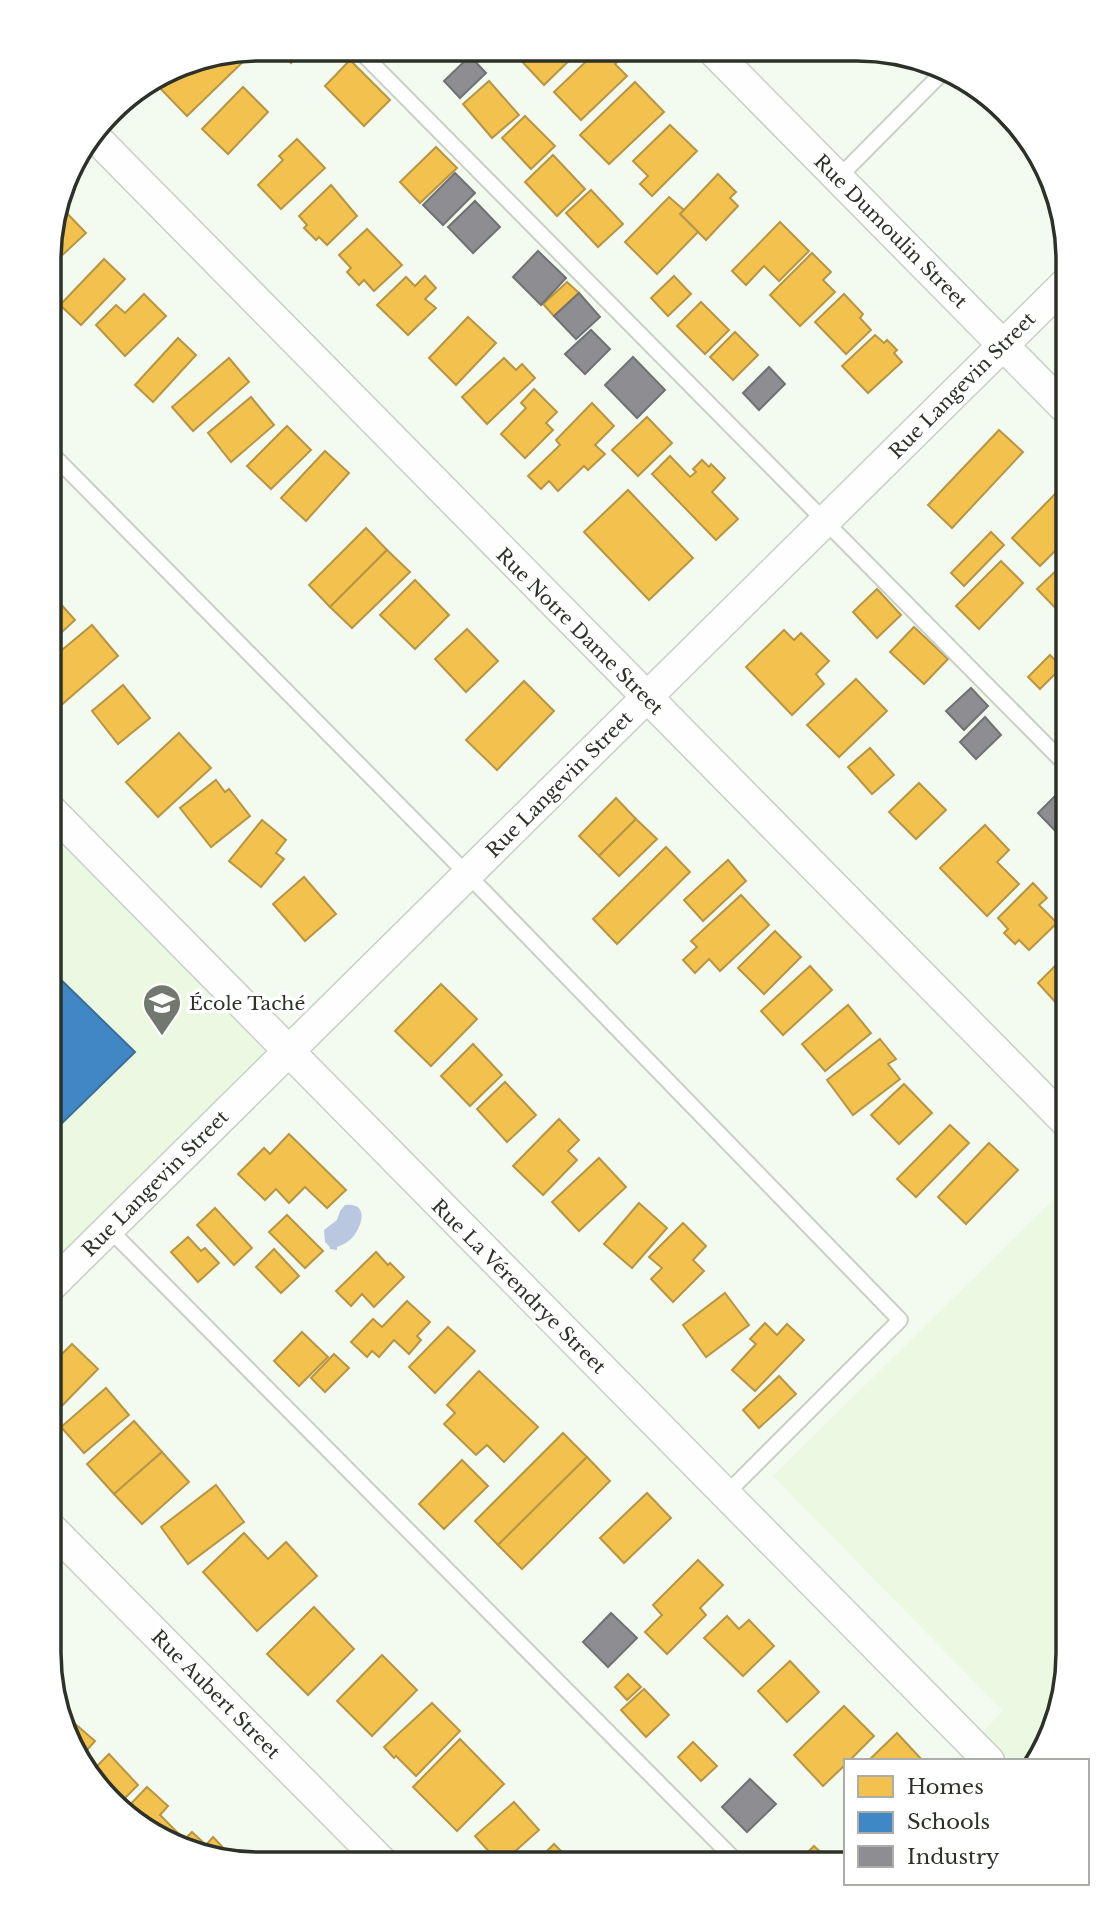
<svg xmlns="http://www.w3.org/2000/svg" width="1117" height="1913" viewBox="0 0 1117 1913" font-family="'Libre Baskerville',serif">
<rect width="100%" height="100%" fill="#f3faf0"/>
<g fill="#ebf9e3">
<path d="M50,809L289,1052L49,1288Z"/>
<path d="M1064,1189L1068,1193V1667L1052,1733L1036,1761H954L1003,1711L773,1476Z"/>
</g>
<path fill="#b9c8e0" d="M345,1205C369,1202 363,1226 352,1238C348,1242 343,1245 337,1247V1250L330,1249V1247L325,1242L324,1230L337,1220L340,1211Z"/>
<g fill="#f2c14e" stroke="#b79643" stroke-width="2">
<path d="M277,49H305L291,63Z"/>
<path d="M521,51H579L544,85L516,55Z"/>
<path d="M597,51H618L623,56L615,64L627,76L581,120L554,92Z"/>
<path d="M247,52L250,55L187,116L153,81L180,65Z"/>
<path d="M350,60L390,100L364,126L325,86Z"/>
<path d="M489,81L519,115L492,138L463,104Z"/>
<path d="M635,82L664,112L609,164L580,135Z"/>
<path d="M243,87L268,112L228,154L202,129Z"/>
<path d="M525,116L555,146L531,169L502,138Z"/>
<path d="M670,125L697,151L652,196L640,184L648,176L633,161Z"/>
<path d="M297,139L325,168L281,209L258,185L283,160L279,156Z"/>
<path d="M436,147L457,168L420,203L400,182Z"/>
<path d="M553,155L585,189L557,216L525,182Z"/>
<path d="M718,174L736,192L730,198L738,206L706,240L680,214Z"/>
<path d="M331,185L357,216L327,245L319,237L316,240L304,228L307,225L299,216Z"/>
<path d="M591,190L623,224L598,247L566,213Z"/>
<path d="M669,197L684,210L680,214L698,232L657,274L625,242Z"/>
<path d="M59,205L86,233L56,261L51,256V233Z"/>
<path d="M780,222L809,251L779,281L764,266L746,285L732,271Z"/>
<path d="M367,229L402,265L374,291L364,280L359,285L347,272L351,268L339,255Z"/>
<path d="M812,253L831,272L823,280L835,292L800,326L770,295Z"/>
<path d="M104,259L125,279L81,325L60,305Z"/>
<path d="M425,276L436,288L425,299L436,308L408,335L377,305L406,277L415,286Z"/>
<path d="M674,276L691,294L668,316L651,298Z"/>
<path d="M567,282L579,293L554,316L543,304Z"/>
<path d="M144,294L166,316L125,356L96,325L116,305L125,313Z"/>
<path d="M844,294L863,314L860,318L871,330L846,354L815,322Z"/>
<path d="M701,302L729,330L705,354L677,326Z"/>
<path d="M468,317L496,343L456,385L429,358Z"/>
<path d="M735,332L758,355L733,380L710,357Z"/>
<path d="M875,335L884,343L887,340L897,350L894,353L902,362L868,393L842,366Z"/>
<path d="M178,338L196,355L153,402L135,385Z"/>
<path d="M229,358L249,382L193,431L172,407Z"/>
<path d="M504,358L516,370L522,364L535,378L487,424L462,397Z"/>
<path d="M534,389L557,412L546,423L553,430L525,458L501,434L526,408L521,403Z"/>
<path d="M251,397L274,425L231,462L208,433Z"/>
<path d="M592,403L614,426L595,445L605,454L588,470L584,466L558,491L549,481L541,489L528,476L560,445L556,440Z"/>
<path d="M647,417L672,443L638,476L612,450Z"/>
<path d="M287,426L311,450L271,489L247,466Z"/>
<path d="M999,430L1023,452L952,528L928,505Z"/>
<path d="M325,451L349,473L306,521L281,498Z"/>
<path d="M670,456L690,477L696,472L693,469L702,460L709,467L711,464L725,478L712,492L738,519L716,540L652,474Z"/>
<path d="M628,490L693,558L649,600L584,532Z"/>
<path d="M1058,491L1068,501V538L1040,566L1012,538Z"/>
<path d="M366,528L387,550L330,607L309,585Z"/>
<path d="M991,532L1004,545L964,586L951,573Z"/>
<path d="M387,550L410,572L352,628L330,607Z"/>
<path d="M1068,559V618L1066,619L1037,589Z"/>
<path d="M1001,561L1023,583L979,629L956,606Z"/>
<path d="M415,580L449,615L415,649L380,615Z"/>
<path d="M877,589L901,615L877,638L853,612Z"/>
<path d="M50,592L75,620L50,643Z"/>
<path d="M92,625L118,656L59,707L50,697V660Z"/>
<path d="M914,627L948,659L924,684L890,652Z"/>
<path d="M467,629L498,661L466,692L435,659Z"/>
<path d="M784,630L794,640L801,633L829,661L816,674L824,684L792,715L746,667Z"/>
<path d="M1050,655L1062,667L1040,689L1028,677Z"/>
<path d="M856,679L887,711L839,757L807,725Z"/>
<path d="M524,681L554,711L497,770L466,740Z"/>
<path d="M123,685L150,718L118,744L92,711Z"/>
<path d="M179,733L211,768L158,817L126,782Z"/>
<path d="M870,748L894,775L872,794L848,767Z"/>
<path d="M216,780L225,792L229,789L250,816L211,847L180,808Z"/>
<path d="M919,783L946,810L916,839L889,812Z"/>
<path d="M616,798L636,819L599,856L579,836Z"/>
<path d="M636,819L657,839L619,876L599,856Z"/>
<path d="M262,820L286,840L276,853L284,859L261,887L229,861Z"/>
<path d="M985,825L1009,850L997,862L1019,884L987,916L940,868Z"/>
<path d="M666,847L690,872L617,944L593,919Z"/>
<path d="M728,860L746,881L703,921L684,900Z"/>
<path d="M304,877L336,914L305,941L273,904Z"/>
<path d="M1033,883L1047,898L1039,905L1057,923L1029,950L1019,940L1015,944L1004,933L1008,929L998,918Z"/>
<path d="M741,895L769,925L720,971L709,959L695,973L683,960L697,947L691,941Z"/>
<path d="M775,931L801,957L764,994L738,968Z"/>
<path d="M1068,953V998L1059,1006L1038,983Z"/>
<path d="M810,966L832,990L783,1035L761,1011Z"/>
<path d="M441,984L477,1019L431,1066L395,1031Z"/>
<path d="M848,1005L871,1033L825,1071L802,1044Z"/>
<path d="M880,1039L896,1059L888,1064L900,1079L853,1115L827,1080Z"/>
<path d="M473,1044L502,1075L470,1106L441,1076Z"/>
<path d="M505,1082L536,1115L507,1142L477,1109Z"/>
<path d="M904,1084L932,1113L899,1144L871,1115Z"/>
<path d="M559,1119L579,1140L568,1151L577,1160L543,1195L513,1166Z"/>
<path d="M950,1125L969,1143L916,1197L897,1179Z"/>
<path d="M289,1134L346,1190L327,1208L305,1187L289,1203L276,1189L265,1200L238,1174L264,1148L270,1154Z"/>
<path d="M989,1143L1018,1170L966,1224L938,1197Z"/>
<path d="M599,1158L626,1187L579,1231L552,1202Z"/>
<path d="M639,1203L667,1228L632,1268L604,1244Z"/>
<path d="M215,1208L252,1248L234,1265L197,1225Z"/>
<path d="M287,1215L323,1251L305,1268L269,1232Z"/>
<path d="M683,1223L706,1246L693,1260L704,1271L673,1302L651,1279L662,1268L649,1257Z"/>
<path d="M188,1237L201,1251L205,1248L219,1263L198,1282L171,1252Z"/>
<path d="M274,1249L299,1276L281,1293L256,1267Z"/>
<path d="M376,1252L388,1265L390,1263L404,1277L374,1307L362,1294L351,1306L336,1291Z"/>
<path d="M725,1293L749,1325L706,1357L683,1325Z"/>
<path d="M407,1301L430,1322L417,1336L421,1340L409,1354L394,1340L379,1357L372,1351L367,1357L351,1342L373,1319L382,1327Z"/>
<path d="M765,1323L777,1335L787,1324L804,1340L755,1391L732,1370L756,1344L750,1339Z"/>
<path d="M448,1327L475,1351L435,1393L409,1367Z"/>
<path d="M302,1332L328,1357L299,1386L274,1361Z"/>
<path d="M72,1344L98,1369L49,1419V1367Z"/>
<path d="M334,1354L349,1368L325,1392L311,1378Z"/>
<path d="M479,1371L538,1427L504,1462L487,1445L476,1455L444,1424L455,1413L447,1405Z"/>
<path d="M779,1376L796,1394L759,1428L743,1410Z"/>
<path d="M106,1388L129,1415L84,1453L61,1427Z"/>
<path d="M134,1421L162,1452L114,1494L87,1464Z"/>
<path d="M563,1433L587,1457L498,1545L475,1521Z"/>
<path d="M162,1452L189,1482L142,1524L114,1494Z"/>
<path d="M587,1457L610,1481L522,1569L498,1545Z"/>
<path d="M462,1460L488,1486L444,1529L419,1504Z"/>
<path d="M216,1485L244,1522L188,1564L161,1527Z"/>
<path d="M647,1493L671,1518L624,1563L600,1538Z"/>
<path d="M244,1533L268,1559L286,1542L317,1576L257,1631L203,1572Z"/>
<path d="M698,1560L723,1585L700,1608L706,1615L667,1654L645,1632L662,1615L653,1605Z"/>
<path d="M314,1607L354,1649L308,1695L267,1654Z"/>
<path d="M727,1616L739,1629L749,1620L774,1646L743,1676L704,1638Z"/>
<path d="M382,1655L417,1690L372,1736L337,1701Z"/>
<path d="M790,1661L819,1692L787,1722L758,1691Z"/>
<path d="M628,1674L641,1687L627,1700L615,1687Z"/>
<path d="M644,1689L669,1715L646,1737L621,1710Z"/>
<path d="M432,1703L460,1731L416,1776L396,1756L394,1758L384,1747Z"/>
<path d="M844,1706L874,1736L849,1761H846V1764L823,1786L794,1755Z"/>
<path d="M66,1716L95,1741L80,1758L61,1722Z"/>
<path d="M897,1733L923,1761H868Z"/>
<path d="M460,1739L504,1784L457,1831L413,1787Z"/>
<path d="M693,1742L717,1766L701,1781L678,1757Z"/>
<path d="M109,1754L138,1785L117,1806L92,1781L89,1774Z"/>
<path d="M147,1787L168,1806L160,1815L180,1835L176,1839L131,1820L123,1812Z"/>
<path d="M514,1802L539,1830L502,1863H499L475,1836Z"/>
<path d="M192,1832L206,1845L213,1837L235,1860L232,1862L183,1841Z"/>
<path d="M554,1844L573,1863H535Z"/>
<path d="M814,1846L833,1864H796Z"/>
</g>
<path fill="#3f88c5" stroke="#3a6e96" stroke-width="2" d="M50,969L135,1052L50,1135Z"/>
<g fill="#8d8d92" stroke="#707272" stroke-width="2">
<path d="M470,56L486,73L460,98L444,81Z"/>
<path d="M455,173L475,193L443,225L423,205Z"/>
<path d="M475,201L500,227L473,253L448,227Z"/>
<path d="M538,251L566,278L541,305L513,277Z"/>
<path d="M579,293L600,317L576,339L554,316Z"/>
<path d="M591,330L610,349L585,374L565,354Z"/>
<path d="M633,357L665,390L637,418L605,385Z"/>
<path d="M769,367L785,384L759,410L743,393Z"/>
<path d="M971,688L988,706L964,730L946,711Z"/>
<path d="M985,717L1001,735L976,759L960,742Z"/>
<path d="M1067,784L1068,839L1065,841L1038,813Z"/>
<path d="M611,1613L637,1638L608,1667L583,1642Z"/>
<path d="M750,1779L776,1804L747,1832L722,1807Z"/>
</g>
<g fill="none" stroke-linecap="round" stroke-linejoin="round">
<defs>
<g id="service">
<path d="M359,50L1068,767"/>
<path d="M838,178L941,74"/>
<path d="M50,452L468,875L900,1320L725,1495"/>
<path d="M108,1228L739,1864"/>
</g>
<g id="minor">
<path d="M714,52L1068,411"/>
<path d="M94,136L1068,1124"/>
<path d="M50,809L989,1761"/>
<path d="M49,1288L1068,281"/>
<path d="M49,1526L383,1863"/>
</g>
</defs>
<use href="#service" stroke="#c9cfc5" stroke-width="18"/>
<use href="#minor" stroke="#c9cfc5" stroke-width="33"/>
<use href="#service" stroke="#fdfefd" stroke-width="14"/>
<use href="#minor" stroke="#fdfefd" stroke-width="30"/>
</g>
<defs>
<symbol id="school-pin" viewBox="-11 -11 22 30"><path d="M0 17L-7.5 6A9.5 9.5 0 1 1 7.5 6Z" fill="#72786f" stroke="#fff"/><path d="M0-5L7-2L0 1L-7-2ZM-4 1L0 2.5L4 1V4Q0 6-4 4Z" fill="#fff"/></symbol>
</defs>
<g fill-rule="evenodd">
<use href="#school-pin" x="140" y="981" width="44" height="60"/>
</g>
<g text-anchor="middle" stroke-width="7" stroke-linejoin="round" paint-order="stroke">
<g font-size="19" fill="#2d3229" stroke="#fff">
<text transform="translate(891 231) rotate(45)" y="7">Rue Dumoulin Street</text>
<text transform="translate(962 385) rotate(-45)" y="7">Rue Langevin Street</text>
<text transform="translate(580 631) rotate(45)" y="7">Rue Notre Dame Street</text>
<text transform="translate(559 784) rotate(-45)" y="7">Rue Langevin Street</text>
<text transform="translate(155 1183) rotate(-45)" y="7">Rue Langevin Street</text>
<text transform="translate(519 1286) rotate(45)" y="7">Rue La Vérendrye Street</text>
<text transform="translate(216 1694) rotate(45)" y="7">Rue Aubert Street</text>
</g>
<g font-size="19" fill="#2d3229" stroke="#fff" text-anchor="start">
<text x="189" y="1010">École Taché</text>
</g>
</g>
<path d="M0 0H1117V1913H0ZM260 61H857A199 199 0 0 1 1056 260V1653A199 199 0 0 1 857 1852H260A199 199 0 0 1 61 1653V260A199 199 0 0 1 260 61Z" fill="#fff" fill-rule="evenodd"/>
<path fill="none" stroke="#2d3229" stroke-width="3.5" d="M260 61H857A199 199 0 0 1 1056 260V1653A199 199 0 0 1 857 1852H260A199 199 0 0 1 61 1653V260A199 199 0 0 1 260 61Z"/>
<rect x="844" y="1759" width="245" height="126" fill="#ffffff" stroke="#abada9" stroke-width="2"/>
<rect x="858" y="1776" width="35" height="21" fill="#f2c14e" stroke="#abada9" stroke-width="2"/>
<text x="907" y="1794" font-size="21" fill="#2d3229">Homes</text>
<rect x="858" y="1812" width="35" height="21" fill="#3f88c5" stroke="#abada9" stroke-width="2"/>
<text x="907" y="1829" font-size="21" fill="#2d3229">Schools</text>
<rect x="858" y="1846" width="35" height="21" fill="#8d8d92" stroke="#abada9" stroke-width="2"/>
<text x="907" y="1864" font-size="21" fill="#2d3229">Industry</text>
</svg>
